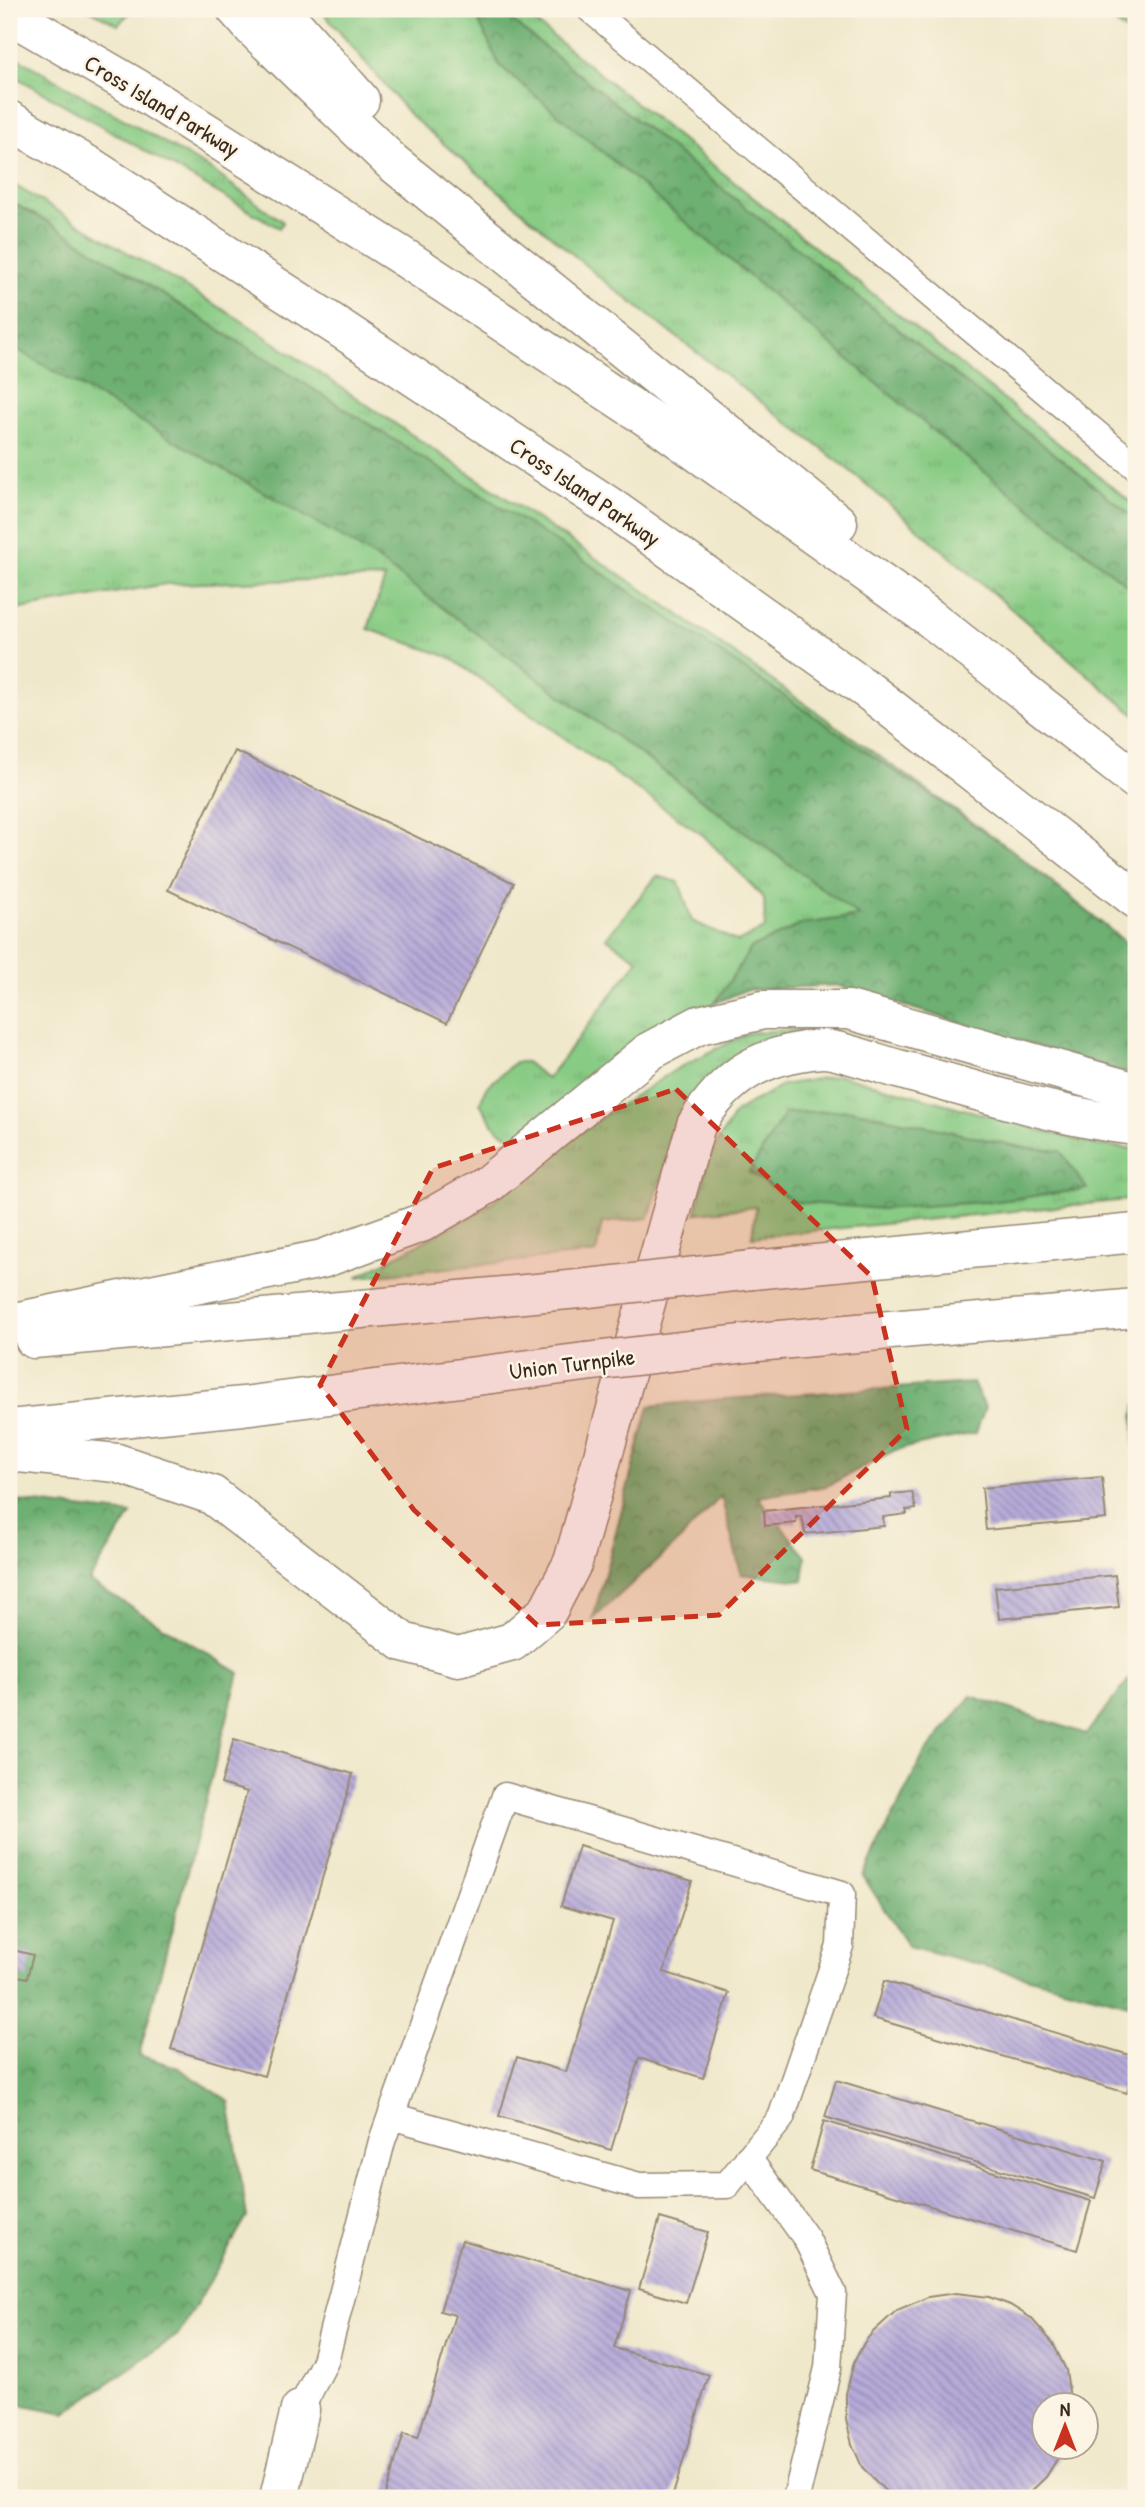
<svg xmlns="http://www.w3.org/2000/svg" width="1145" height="2507" viewBox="0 0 1145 2507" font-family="'Patrick Hand',sans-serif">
<defs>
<pattern id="grass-tufts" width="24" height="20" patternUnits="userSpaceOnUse" patternTransform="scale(1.75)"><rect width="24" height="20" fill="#88cb84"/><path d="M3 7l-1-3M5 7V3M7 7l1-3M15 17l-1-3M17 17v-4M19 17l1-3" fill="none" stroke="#76ae72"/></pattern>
<pattern id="forest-crowns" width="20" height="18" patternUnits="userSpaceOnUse" patternTransform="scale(1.75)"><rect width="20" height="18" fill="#6eaf72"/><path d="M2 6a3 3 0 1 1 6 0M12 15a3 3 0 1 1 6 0" fill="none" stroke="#5c8f5d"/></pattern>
<pattern id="building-back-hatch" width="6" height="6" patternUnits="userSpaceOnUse" patternTransform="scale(1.75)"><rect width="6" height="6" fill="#b6aad9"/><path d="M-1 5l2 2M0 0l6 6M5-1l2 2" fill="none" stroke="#958baf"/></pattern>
</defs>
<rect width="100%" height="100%" fill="#fcf5e5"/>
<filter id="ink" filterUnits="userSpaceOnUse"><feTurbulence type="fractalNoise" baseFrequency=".0143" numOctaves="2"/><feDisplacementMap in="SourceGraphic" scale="14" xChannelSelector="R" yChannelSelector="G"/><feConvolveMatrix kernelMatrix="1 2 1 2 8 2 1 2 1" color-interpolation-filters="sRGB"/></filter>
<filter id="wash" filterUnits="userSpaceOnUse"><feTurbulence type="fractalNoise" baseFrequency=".00686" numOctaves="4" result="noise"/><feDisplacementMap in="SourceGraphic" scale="28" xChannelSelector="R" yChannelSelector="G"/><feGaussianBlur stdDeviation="1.57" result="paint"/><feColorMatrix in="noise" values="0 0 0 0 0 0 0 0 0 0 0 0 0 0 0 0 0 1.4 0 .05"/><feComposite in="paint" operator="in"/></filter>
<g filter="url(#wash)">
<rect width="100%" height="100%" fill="#f0e8cb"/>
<g fill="url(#grass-tufts)" stroke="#627a51" stroke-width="2">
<path d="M88,9H133L118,25Z"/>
<path d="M320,9H519L1136,506V716L853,473L604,281L411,116Z"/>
<path d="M9,53L210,169L283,222L279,228L9,73Z"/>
<path d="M9,182L239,319L655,598L1013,851L1136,951V1076L836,985L745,990L648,1033L522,1137C496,1136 493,1124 480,1103L486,1088L515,1062H526L547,1079L638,960L606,938L657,876L679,882L692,921L738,942L765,928L764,898L704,836L449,657L368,629L385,578L166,584L9,611Z"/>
<path d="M800,1029L802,1038L686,1109L648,1218L602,1223L596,1253L357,1277L479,1212L591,1124L678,1068L748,1033Z"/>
<path d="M840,1075L1095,1145L1136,1149V1199L752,1237L756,1207L696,1213L709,1155L736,1112L782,1085Z"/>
</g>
<g fill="url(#forest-crowns)" stroke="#546c48" stroke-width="2">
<path d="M473,9H497L1136,519V592L943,439L499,65Z"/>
<path d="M9,201L45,220L561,545L1013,851L1136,951V1076L836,985L745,990L715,1003L751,948L802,924L859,916L367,552L9,345Z"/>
<path d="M852,1110L1021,1147L1060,1151L1087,1189L998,1201L881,1209L795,1202L749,1172L785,1113Z"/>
<path d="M973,1383L985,1407L976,1433L895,1450L827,1486L758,1497L806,1557L803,1581L741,1574L721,1496L683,1537L593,1619L649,1406L723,1399Z"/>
<path d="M1136,1403V2006L908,1946L863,1876L923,1756L971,1696L1086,1734L1134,1673V1417Z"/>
<path d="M9,1500L131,1514L89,1581L239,1673L139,2055L178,2068L229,2101L247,2217L179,2334L65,2413L9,2402Z"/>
</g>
<path fill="#88cb84" stroke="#627a51" stroke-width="2" d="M1098,9H1136V40Z"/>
<g id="blocks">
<g fill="url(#building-back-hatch)">
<path d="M235,751L514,883L447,1023L168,890Z"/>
<path d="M1102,1477L1106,1519L986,1530L982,1488Z"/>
<path d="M912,1492L916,1509L906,1510L907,1514L883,1517L884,1526L805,1534L802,1516L796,1517V1523L765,1526L764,1511L891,1498V1494Z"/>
<path d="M1115,1575L1119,1607L999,1619L995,1587Z"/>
<path d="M234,1739L353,1774L264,2076L171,2049L247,1792L221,1784Z"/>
<path d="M579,1846L692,1881L664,1972L729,1993L703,2078L639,2058L611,2150L499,2116L517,2057L566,2072L613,1921L561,1906Z"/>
<path d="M9,1949L33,1955L27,1978L9,1974Z"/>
<path d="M884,1981L1136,2057L1127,2093L873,2018Z"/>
<path d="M836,2080L1106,2161L1095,2198L825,2117Z"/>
<path d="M824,2121L1091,2201L1077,2250L810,2170Z"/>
<path d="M660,2218L708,2232L686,2303L639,2289Z"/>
<path d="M462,2240L631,2291L614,2348L709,2375L672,2498H577L569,2496V2498H384L404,2433L418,2437L455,2315L440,2311Z"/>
<path d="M956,2293L989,2297L1010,2305L1031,2318L1053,2343L1066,2370L1071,2406H1044V2448H1064L1046,2477L1024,2498H892L862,2467L852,2444L846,2420V2394L854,2362L864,2343L872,2333L897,2310L928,2297Z"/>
</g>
</g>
</g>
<g filter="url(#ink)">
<use href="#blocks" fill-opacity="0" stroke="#968974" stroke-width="2"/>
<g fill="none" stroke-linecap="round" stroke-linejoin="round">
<defs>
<g id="service">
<path d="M590,9L1136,467"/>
<path d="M748,2158L806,2238L833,2293L828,2368L796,2498"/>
<path d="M300,2410L325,2361L382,2141L505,1796L842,1894L840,1946L781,2118L727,2185L639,2186L391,2116"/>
</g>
<path id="minor" d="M279,2498L300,2410"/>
<g id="primary">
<path d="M752,1270L1136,1233"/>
<path d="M9,1323L322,1259L421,1223L487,1185L650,1051L699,1025L763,1010H849L1136,1092"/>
<path d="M34,1339L579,1289"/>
<path d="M757,1342L1136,1308"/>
<path d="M9,1429L243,1406L585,1362"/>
<path d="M9,1452L117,1463L212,1495L403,1642L458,1657L512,1642L547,1612L573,1562L696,1125C726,1075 762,1054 821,1049C836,1048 882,1065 898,1069C977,1090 1056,1117 1136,1126"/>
</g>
<g id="motorway">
<path d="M236,9L252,27L392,162L838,523"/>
<path d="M280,9L360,100"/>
<path d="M9,14L138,89L408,260L669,432L930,618L1136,780"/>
<path d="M9,120L91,167L343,330L609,506L870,692L1136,899"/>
</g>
</defs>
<use href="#service" stroke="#968974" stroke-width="29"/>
<use href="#minor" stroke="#968974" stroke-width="41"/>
<use href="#primary" stroke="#968974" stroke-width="41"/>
<use href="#motorway" stroke="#968974" stroke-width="41"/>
<use href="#service" stroke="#fff" stroke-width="26"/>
<use href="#minor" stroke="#fff" stroke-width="38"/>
<use href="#primary" stroke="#fff" stroke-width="38"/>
<use href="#motorway" stroke="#fff" stroke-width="38"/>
<defs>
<g id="primary-bridge">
<path d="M579,1289L752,1270"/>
<path d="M585,1362L757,1342"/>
</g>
</defs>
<use href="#primary-bridge" stroke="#968974" stroke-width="41" stroke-linecap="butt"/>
<use href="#primary-bridge" stroke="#fff" stroke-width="38"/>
</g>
</g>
<path fill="#c8321e" fill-opacity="0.2" stroke="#c8321e" stroke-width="5" stroke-dasharray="14 9" stroke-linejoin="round" d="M676,1089L872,1277L907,1429L719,1615L537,1625L414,1510L320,1385L433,1168Z"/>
<g text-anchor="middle" stroke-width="5" stroke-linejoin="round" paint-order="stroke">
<g font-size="23" fill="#3b2a1e" stroke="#fcf5e5">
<text transform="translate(162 106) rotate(31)" y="8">Cross Island Parkway</text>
<text transform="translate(585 492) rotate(34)" y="8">Cross Island Parkway</text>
<text transform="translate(572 1364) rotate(-7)" y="8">Union Turnpike</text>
</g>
</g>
<rect width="1145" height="2507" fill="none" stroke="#fcf5e5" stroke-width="35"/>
<g transform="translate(1065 2426)"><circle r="33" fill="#fcf5e5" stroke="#afa495" stroke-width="2"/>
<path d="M0-5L12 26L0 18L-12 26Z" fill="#c8321e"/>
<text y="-10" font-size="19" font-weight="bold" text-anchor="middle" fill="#3b2a1e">N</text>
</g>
</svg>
